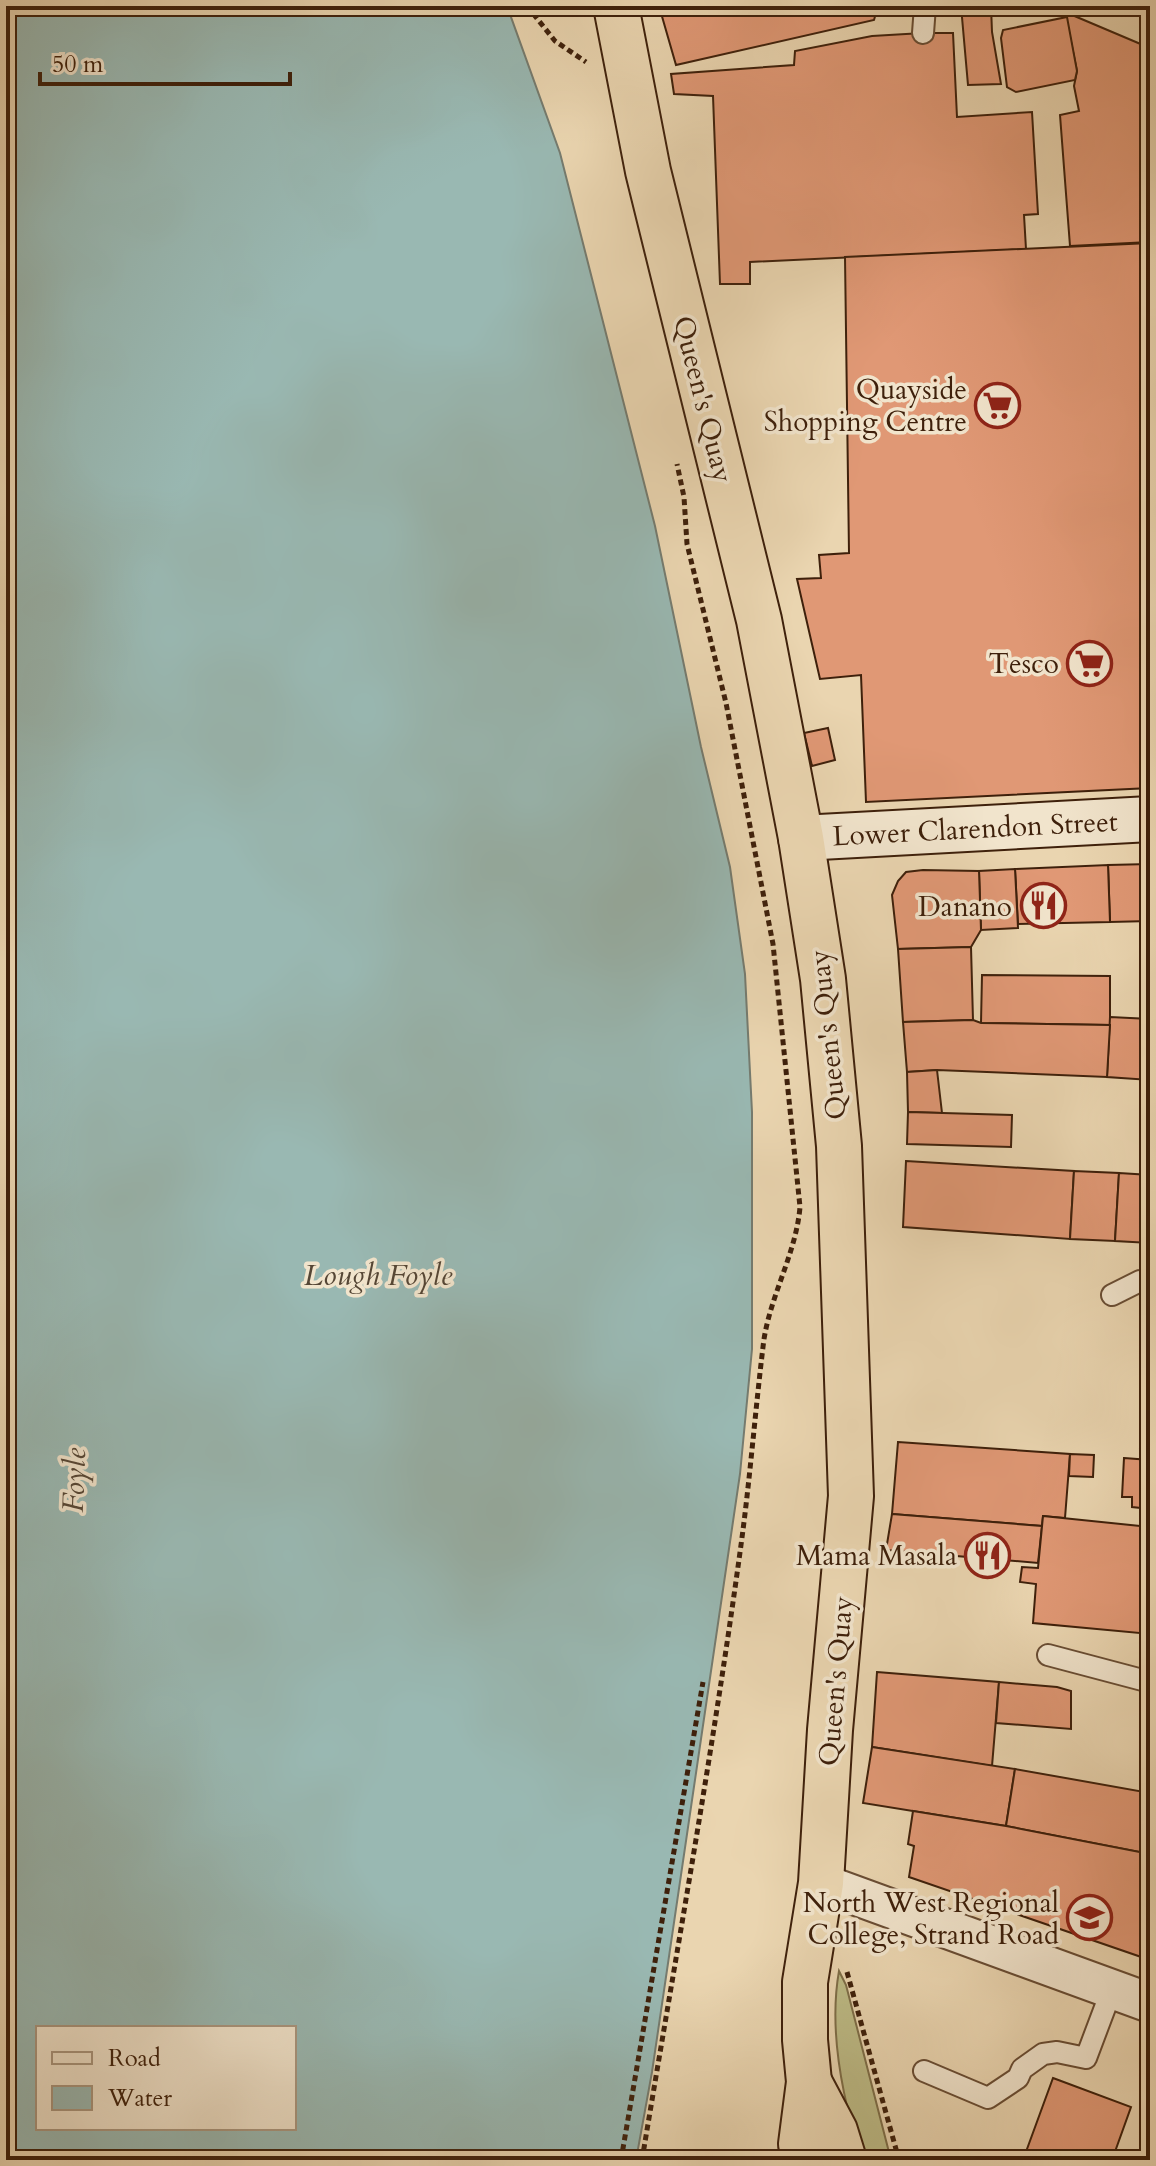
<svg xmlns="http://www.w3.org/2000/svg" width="1156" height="2166" viewBox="0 0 1156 2166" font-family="Cardo,serif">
<rect width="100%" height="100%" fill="#ead5b0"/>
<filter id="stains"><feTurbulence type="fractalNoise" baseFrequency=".0025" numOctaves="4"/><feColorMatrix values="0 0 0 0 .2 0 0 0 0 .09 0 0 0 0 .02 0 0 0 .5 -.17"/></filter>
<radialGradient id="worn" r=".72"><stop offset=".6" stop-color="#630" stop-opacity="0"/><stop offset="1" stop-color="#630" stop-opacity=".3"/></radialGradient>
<path fill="#bdbb86" stroke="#7e6e48" stroke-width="2" d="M839,1971L846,1985L891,2160H862C843,2101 828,2033 839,1971Z"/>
<path fill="#99b8b2" stroke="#757b6f" stroke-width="2" fill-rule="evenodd" d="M6,6H507L560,153L655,526L701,747L730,867L745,974L752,1112V1349L740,1474L652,2072L636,2160H6ZM38,2028H294V2128H38Z"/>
<g fill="#e09875" stroke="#3e200b" stroke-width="2">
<path d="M659,6H878L874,20L676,65Z"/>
<path d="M961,6H991L992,32L1001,84L968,85Z"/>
<path d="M1065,12L1150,48V242L1070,246L1060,115L1079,111L1074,86L1077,71Z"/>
<path d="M1067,17L1077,71L1075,80L1016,92L1007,87L1001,38L1003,30Z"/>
<path d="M923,33H953L957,117L1032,112L1038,214L1024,215L1026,249L750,262V284H720L713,96L674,94L671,74L794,65L795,51L872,36Z"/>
<path d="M1150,243V788L866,802L861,675L820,679L797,579L821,578L819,555L849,553L845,257Z"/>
<path d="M828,728L835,760L812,766L804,733Z"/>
<path d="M1150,864V921L1110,922L1108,865Z"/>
<path d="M1108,865L1110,922L1018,924L1015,869Z"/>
<path d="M1015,869L1018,928L981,930L979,871Z"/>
<path d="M923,870L979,871L981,930L971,947L898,949L892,895L898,881L906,872Z"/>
<path d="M971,947L973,1020L903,1022L898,949Z"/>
<path d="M982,975L1110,976V1025L981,1023Z"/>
<path d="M1110,1017L1150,1019V1080L1107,1077Z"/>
<path d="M973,1020L981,1023L1110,1025L1107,1077L937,1070L907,1072L903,1022Z"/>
<path d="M937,1070L942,1113L908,1112L907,1072Z"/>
<path d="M908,1112L1012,1115L1011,1147L907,1144Z"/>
<path d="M906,1161L1074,1171L1070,1239L903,1227Z"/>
<path d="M1074,1171L1119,1173L1115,1241L1070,1239Z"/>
<path d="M1119,1173L1150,1175V1243L1115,1241Z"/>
<path d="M1141,1402L1150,1403V1448H1140Z"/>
<path d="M898,1442L1070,1454L1065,1518L1043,1516L1042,1526L892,1514Z"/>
<path d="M1070,1454L1094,1455L1093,1477L1069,1476Z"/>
<path d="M1124,1458L1150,1460V1509L1132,1507V1497H1122Z"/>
<path d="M892,1514L1042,1526L1038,1563L886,1550Z"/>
<path d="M1043,1516L1150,1527V1634L1033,1623L1036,1584L1020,1582L1022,1567L1038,1568Z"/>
<path d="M877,1672L999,1682L992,1766L872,1747Z"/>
<path d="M999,1682L1057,1687L1071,1691V1729L996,1723Z"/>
<path d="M872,1747L1015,1769L1006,1826L863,1803Z"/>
<path d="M1015,1769L1150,1793V1854L1006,1826Z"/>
<path d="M913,1811L1006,1826L1150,1854V1960L909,1877L914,1846L908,1844Z"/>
<path d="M1053,2078L1131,2107L1112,2160H1023Z"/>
</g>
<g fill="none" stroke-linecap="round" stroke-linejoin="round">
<defs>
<g id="service">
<path d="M923,33L925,6"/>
<path d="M1112,1295L1140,1281H1150"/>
<path d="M1048,1655L1150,1682"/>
<path d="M924,2071L988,2098L1018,2078L1022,2069L1043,2054L1057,2052L1086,2058L1112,1989"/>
</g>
<path id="minor" d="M821,1883L1150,2003"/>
<path id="secondary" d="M801,838L1150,819"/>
<g id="trunk">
<path d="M616,6L648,171L759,620L801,838L823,979L839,1146L851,1496L830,1730L821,1883L805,1982V2040L809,2082L801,2144L806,2160"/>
<path d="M809,2082L835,2131L844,2160"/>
</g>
</defs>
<use href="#service" stroke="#694d34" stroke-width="24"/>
<use href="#minor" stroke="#694d34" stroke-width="42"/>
<use href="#secondary" stroke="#3e200b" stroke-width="48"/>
<use href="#trunk" stroke="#3e200b" stroke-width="48"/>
<g stroke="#3e200b" stroke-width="5" stroke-dasharray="6 4" stroke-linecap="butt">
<path d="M527,6L555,41L586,62"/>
<path d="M847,1972L899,2160"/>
<path d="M621,2160L703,1682"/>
<path d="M642,2160C676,1955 713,1751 741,1545C750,1479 755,1413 763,1347C768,1299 796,1255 800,1207L773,944L726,703L687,544L684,497L677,464"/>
</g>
<use href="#service" stroke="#f1e4cc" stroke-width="20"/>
<use href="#minor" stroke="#f1e4cc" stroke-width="38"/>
<use href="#secondary" stroke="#f1e4cc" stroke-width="44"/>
<use href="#trunk" stroke="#ead5b0" stroke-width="44"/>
</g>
<defs>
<symbol id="supermarket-ring" viewBox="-11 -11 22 22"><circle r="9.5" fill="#f1e4cc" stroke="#8f2418" stroke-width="1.5"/><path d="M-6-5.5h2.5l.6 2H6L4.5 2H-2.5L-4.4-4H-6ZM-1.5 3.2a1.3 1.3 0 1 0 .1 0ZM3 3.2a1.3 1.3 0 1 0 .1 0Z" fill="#8f2418"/></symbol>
<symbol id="restaurant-ring" viewBox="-11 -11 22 22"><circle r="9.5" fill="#f1e4cc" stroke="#8f2418" stroke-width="1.5"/><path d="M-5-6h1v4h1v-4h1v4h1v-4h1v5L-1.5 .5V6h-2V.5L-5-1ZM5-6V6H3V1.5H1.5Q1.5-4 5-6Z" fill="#8f2418"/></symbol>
<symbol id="university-ring" viewBox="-11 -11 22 22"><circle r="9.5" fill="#f1e4cc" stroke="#8f2418" stroke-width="1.5"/><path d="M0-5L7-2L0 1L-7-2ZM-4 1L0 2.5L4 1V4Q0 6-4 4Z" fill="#8f2418"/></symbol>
</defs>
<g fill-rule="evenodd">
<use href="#supermarket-ring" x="972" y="380" width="51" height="51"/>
<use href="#supermarket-ring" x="1064" y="638" width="51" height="51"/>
<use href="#restaurant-ring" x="1018" y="880" width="51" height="51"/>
<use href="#restaurant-ring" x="962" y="1530" width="51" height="51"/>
<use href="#university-ring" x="1064" y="1892" width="51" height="51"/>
</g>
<g text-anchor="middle" stroke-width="7" stroke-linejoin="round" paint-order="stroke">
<g font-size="28" fill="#3e200b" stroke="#f1e4cc" text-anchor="end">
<text x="967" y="399">Quayside<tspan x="967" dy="32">Shopping Centre</tspan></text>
<text x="1059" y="673">Tesco</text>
<text x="1012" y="916">Danano</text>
<text x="957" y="1565">Mama Masala</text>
<text x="1059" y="1912">North West Regional<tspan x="1059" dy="32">College, Strand Road</tspan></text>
</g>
<g font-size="28" fill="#3e200b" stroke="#f1e4cc">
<text transform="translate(704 399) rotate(76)" y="10">Queen's Quay</text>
<text transform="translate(975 828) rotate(-3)" y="10">Lower Clarendon Street</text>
<text transform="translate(827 1035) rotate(-96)" y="10">Queen's Quay</text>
<text transform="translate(835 1681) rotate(-85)" y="10">Queen's Quay</text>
</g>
<g font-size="30" font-style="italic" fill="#554635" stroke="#f1e4cc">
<text x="378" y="1285">Lough Foyle</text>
<text transform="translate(74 1480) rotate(-88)" y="10">Foyle</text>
</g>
</g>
<rect width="1156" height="2166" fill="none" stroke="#ead5b0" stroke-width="32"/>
<rect x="8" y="8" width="1140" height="2150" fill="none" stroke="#3e200b" stroke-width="4"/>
<rect x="16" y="16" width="1124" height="2134" fill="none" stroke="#3e200b" stroke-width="2"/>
<rect x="36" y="2026" width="260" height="104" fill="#f1e4cc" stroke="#a9967f" stroke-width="2"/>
<rect x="52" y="2052" width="40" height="12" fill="#f1e4cc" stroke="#a9967f" stroke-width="2"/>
<text x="108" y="2066" font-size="24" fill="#3e200b">Road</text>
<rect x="52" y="2086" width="40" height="24" fill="#99b8b2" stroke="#a9967f" stroke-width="2"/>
<text x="108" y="2106" font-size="24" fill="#3e200b">Water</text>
<path d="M40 72v12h250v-12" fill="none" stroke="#3e200b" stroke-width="4"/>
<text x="52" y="72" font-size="24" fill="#3e200b" stroke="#f1e4cc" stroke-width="6" paint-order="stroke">50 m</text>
<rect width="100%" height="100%" filter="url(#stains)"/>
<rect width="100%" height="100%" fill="url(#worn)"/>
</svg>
